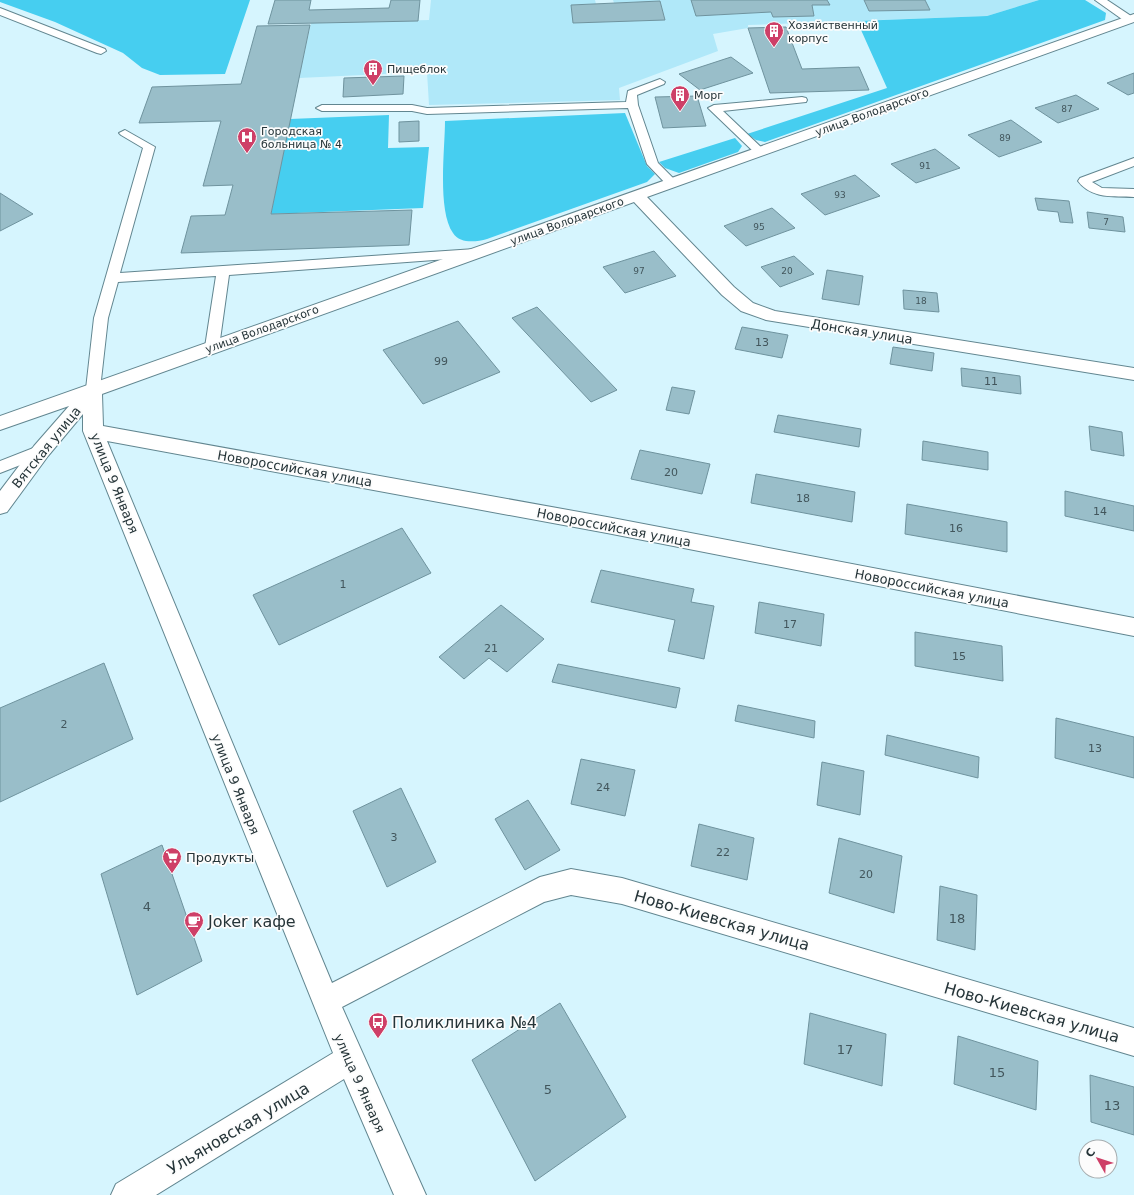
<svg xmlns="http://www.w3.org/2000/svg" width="1134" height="1195" viewBox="0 0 1134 1195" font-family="'DejaVu Sans',sans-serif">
<rect width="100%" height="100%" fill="#d6f5fe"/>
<path fill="#b0e8f9" d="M431,0H595L596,4L571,5L574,23L665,19L660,1L614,3L613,0H691L771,12L773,17L814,16L812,5H829L827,0H864L869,11L930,10L925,0H1039L987,16L748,25V28L713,34L718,51L619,88L620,100L429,105L427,72L299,78L311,23L429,20Z"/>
<g fill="#46cef0">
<path d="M0,0H250L225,74L160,75L142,68L123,53L55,22L0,2Z"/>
<path d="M1039,0H1085L1106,13L1105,20L765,142L756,140L747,134L887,88L857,21L987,16Z"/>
<path d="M625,113L647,166L655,174L647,182L487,239C476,242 460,244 453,233C437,210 445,149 445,121Z"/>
<path d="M389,115L388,148L429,147L423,208L271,214L290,119Z"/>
<path d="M735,138L742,146L738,152L679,173L665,168L659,162Z"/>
</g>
<g fill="#99bec9" stroke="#6f939e">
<path d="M275,0H311L309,10L389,8L391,0H420L418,21L268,24Z"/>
<path d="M691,0H827L830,5H812L814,16L773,17L771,12L696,16Z"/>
<path d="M864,0H925L930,10L869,11Z"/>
<path d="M660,1L665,20L573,23L571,5Z"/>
<path d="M310,25L271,214L412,210L409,245L181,253L191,216L225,215L233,185L203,186L221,121L139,123L152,87L241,84L257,26Z"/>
<path d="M786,27L802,69L859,67L869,90L770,93L748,28Z"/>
<path d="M731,57L753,73L700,90L679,74Z"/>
<path d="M1134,73V93L1128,95L1107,83Z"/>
<path d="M404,76L403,94L343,97L344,78Z"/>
<path d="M1076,95L1099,109L1058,123L1035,108Z"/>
<path d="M697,96L706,126L663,128L655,97Z"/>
<path d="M1011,120L1042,142L999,157L968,135Z"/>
<path d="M419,121V141L399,142V122Z"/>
<path d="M935,149L960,168L916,183L891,164Z"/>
<path d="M855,175L880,196L825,215L801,194Z"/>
<path d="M0,193L33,214L0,231Z"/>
<path d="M1035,198L1069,201L1073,223L1060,222L1058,212L1038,210Z"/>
<path d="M772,208L795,228L746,246L724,226Z"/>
<path d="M1087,212L1123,217L1125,232L1089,228Z"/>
<path d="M654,251L676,276L625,293L603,267Z"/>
<path d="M794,256L814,274L780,287L761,267Z"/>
<path d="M827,270L863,276L859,305L822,299Z"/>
<path d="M903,290L937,293L939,312L904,309Z"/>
<path d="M537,307L617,390L591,402L512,318Z"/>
<path d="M458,321L500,372L423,404L383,350Z"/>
<path d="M742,327L788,335L782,358L735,349Z"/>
<path d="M893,347L934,353L932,371L890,364Z"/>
<path d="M961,368L1020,376L1021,394L962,386Z"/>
<path d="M672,387L695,391L689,414L666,410Z"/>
<path d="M778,415L861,429L859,447L774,432Z"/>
<path d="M1089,426L1122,432L1124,456L1091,450Z"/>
<path d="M923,441L988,452V470L922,460Z"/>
<path d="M640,450L710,464L702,494L631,479Z"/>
<path d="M756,474L855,492L852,522L751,503Z"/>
<path d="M1065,491L1134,506V531L1065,516Z"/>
<path d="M907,504L1007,522V552L905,534Z"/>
<path d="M402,528L431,573L279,645L253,595Z"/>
<path d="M601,570L694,589L691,602L714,606L704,659L668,651L675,620L591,602Z"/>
<path d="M759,602L824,614L821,646L755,633Z"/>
<path d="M501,605L544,639L507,672L489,658L464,679L439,657Z"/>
<path d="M915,632L1002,646L1003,681L915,666Z"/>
<path d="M104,663L133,739L0,802V708Z"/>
<path d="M558,664L680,688L676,708L552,682Z"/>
<path d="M738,705L815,721L814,738L735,721Z"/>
<path d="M1056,718L1134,737V778L1055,758Z"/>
<path d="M887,735L979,757L978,778L885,755Z"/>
<path d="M581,759L635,770L625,816L571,804Z"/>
<path d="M822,762L864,771L860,815L817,805Z"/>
<path d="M401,788L436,862L387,887L353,811Z"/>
<path d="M528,800L560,850L525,870L495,819Z"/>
<path d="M699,824L754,838L747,880L691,866Z"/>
<path d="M839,838L902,856L894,913L829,893Z"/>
<path d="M162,845L202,961L137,995L101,874Z"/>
<path d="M940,886L977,895L975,950L937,940Z"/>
<path d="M560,1003L626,1117L535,1181L472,1060Z"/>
<path d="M810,1013L886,1034L882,1086L804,1064Z"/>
<path d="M958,1036L1038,1061L1036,1110L954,1084Z"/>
<path d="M1090,1075L1134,1087V1135L1091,1122Z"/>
</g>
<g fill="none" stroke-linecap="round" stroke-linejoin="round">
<defs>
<g id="service">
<path d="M1095,0H1107L1134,18V21L1126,22Z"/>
<path d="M0,8L105,49L106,51L101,54L97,53L0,15Z"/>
<path d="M660,79L665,82L664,84L637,95L638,105L658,163L678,183L672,187L668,186L647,164L628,108L427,114L412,111H322L316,108L322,105H412L427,108L626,102L628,91Z"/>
<path d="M802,97L806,98L807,100L806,102L723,111L764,150L766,152L764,154H756L708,108L714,105Z"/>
<path d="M125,130L155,147L120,273L475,249L481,253L475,257L229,275L219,347L217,350H207L205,347L216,276L118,282L108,318L100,389L98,393L93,394L88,393L86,389L94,318L143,148L121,135L119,133Z"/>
<path d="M1134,158V166L1092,182L1102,188L1134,189V197C1114,196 1091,199 1078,181L1080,178Z"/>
<path d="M41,445L46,447L49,451L46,455L0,473V461Z"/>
</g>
<path id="minor" d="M1134,14V22L647,197L734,287L753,303L775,311L1134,368V380L766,320L741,311L722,295L634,202L102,394L103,426L607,517L1134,618V636L607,533L107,441L332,983L540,877L571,869L622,878L1134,1028V1056L622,904L571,895L544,902L342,1007L426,1195H394L344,1079L156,1195H111L116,1184L333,1053L83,431V414L48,456L7,512L0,514V491L34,446L69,406L0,430V416Z"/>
</defs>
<use href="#service" stroke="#628690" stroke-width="2"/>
<use href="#minor" stroke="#628690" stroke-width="2"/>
<use href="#service" fill="#fff" fill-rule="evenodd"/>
<use href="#minor" fill="#fff" fill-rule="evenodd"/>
</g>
<defs>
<symbol id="building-pin" viewBox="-11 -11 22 30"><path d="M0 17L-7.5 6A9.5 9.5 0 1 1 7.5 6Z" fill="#ce3f67" stroke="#fcfcfc"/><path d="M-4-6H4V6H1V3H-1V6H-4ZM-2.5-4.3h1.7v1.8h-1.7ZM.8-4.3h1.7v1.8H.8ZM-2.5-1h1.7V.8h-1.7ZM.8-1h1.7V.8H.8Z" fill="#fff"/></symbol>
<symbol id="hospital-pin" viewBox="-11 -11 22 30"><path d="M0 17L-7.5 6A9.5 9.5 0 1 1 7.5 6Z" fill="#ce3f67" stroke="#fcfcfc"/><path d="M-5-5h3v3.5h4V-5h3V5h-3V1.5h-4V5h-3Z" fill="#fff"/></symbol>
<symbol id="supermarket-pin" viewBox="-11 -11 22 30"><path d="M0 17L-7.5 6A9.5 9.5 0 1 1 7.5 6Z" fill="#ce3f67" stroke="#fcfcfc"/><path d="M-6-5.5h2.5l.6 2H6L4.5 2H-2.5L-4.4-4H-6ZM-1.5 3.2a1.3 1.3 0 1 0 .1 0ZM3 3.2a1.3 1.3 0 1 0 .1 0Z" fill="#fff"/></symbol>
<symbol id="cafe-pin" viewBox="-11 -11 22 30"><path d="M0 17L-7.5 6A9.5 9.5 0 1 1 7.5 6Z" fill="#ce3f67" stroke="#fcfcfc"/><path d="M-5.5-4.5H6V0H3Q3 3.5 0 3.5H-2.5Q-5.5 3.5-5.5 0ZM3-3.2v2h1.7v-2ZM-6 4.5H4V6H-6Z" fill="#fff"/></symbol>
<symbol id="bus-pin" viewBox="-11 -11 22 30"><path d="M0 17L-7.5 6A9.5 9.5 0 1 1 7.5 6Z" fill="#ce3f67" stroke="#fcfcfc"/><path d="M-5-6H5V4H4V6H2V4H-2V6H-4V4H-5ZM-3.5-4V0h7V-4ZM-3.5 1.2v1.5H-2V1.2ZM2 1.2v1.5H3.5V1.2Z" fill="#fff"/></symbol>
</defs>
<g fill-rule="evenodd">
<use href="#building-pin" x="763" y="20" width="22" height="30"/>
<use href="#building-pin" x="362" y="58" width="22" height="30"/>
<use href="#building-pin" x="669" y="84" width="22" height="30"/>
<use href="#hospital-pin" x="236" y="126" width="22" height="30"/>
<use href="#supermarket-pin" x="161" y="846" width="22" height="30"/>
<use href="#cafe-pin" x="183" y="910" width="22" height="30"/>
<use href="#bus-pin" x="367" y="1011" width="22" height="30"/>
</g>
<g text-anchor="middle" stroke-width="3.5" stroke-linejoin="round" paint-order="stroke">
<g font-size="9" fill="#42565c">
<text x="1067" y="112">87</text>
<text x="1005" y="141">89</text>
<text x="925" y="169">91</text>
<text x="840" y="198">93</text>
<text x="1106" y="225">7</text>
<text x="759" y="230">95</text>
<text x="639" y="274">97</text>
<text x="787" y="274">20</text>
<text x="921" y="304">18</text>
</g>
<g font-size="11" fill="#253438" stroke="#fcfcfc" text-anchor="start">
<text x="788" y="29">Хозяйственный<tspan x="788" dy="13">корпус</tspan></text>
<text x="387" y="73">Пищеблок</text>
<text x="694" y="99">Морг</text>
<text x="261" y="135">Городская<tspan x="261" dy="13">больница № 4</tspan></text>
</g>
<g font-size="11" fill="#253438" stroke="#fcfcfc">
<text transform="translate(872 112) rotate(-20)" y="4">улица Володарского</text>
<text transform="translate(567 221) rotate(-20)" y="4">улица Володарского</text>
<text transform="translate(262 329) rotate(-20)" y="4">улица Володарского</text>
</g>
<g font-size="11" fill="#42565c">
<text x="762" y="346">13</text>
<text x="441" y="365">99</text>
<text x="991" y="385">11</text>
<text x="671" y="476">20</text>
<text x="803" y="502">18</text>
<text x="1100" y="515">14</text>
<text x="956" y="532">16</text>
<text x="343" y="588">1</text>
<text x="790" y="628">17</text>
<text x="491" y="652">21</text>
<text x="959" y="660">15</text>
<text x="64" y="728">2</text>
<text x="1095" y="752">13</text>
<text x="603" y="791">24</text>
<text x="394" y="841">3</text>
<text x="723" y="856">22</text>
<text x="866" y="878">20</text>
</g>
<g font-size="13" fill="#253438" stroke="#fcfcfc">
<text transform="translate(862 331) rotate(9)" y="5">Донская улица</text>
<text transform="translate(46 447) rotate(-51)" y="5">Вятская улица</text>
<text transform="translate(295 468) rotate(10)" y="5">Новороссийская улица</text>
<text transform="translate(115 483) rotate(68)" y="5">улица 9 Января</text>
<text transform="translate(614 527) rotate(11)" y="5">Новороссийская улица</text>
<text transform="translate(932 588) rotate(11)" y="5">Новороссийская улица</text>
<text transform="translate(236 784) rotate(68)" y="5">улица 9 Января</text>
<text transform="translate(360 1083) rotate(66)" y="5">улица 9 Января</text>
</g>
<g font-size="13" fill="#253438" stroke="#fcfcfc" text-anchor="start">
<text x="186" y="862">Продукты</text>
</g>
<g font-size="13" fill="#42565c">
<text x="147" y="911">4</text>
<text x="957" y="923">18</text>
<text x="845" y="1054">17</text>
<text x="997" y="1077">15</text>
<text x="548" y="1094">5</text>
<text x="1112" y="1110">13</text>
</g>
<g font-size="16" fill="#253438" stroke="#fcfcfc">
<text transform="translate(722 920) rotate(16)" y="6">Ново-Киевская улица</text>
<text transform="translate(1032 1012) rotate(16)" y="6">Ново-Киевская улица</text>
<text transform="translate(238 1128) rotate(-31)" y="6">Ульяновская улица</text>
</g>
<g font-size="16" fill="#253438" stroke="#fcfcfc" text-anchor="start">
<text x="208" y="927">Joker кафе</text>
<text x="392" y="1028">Поликлиника №4</text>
</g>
</g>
<g transform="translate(1098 1159) rotate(309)"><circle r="19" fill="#fcfcfc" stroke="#a6acae"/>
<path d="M0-3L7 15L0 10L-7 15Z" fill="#ce3f67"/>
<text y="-6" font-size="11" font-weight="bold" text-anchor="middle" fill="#253438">С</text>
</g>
</svg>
